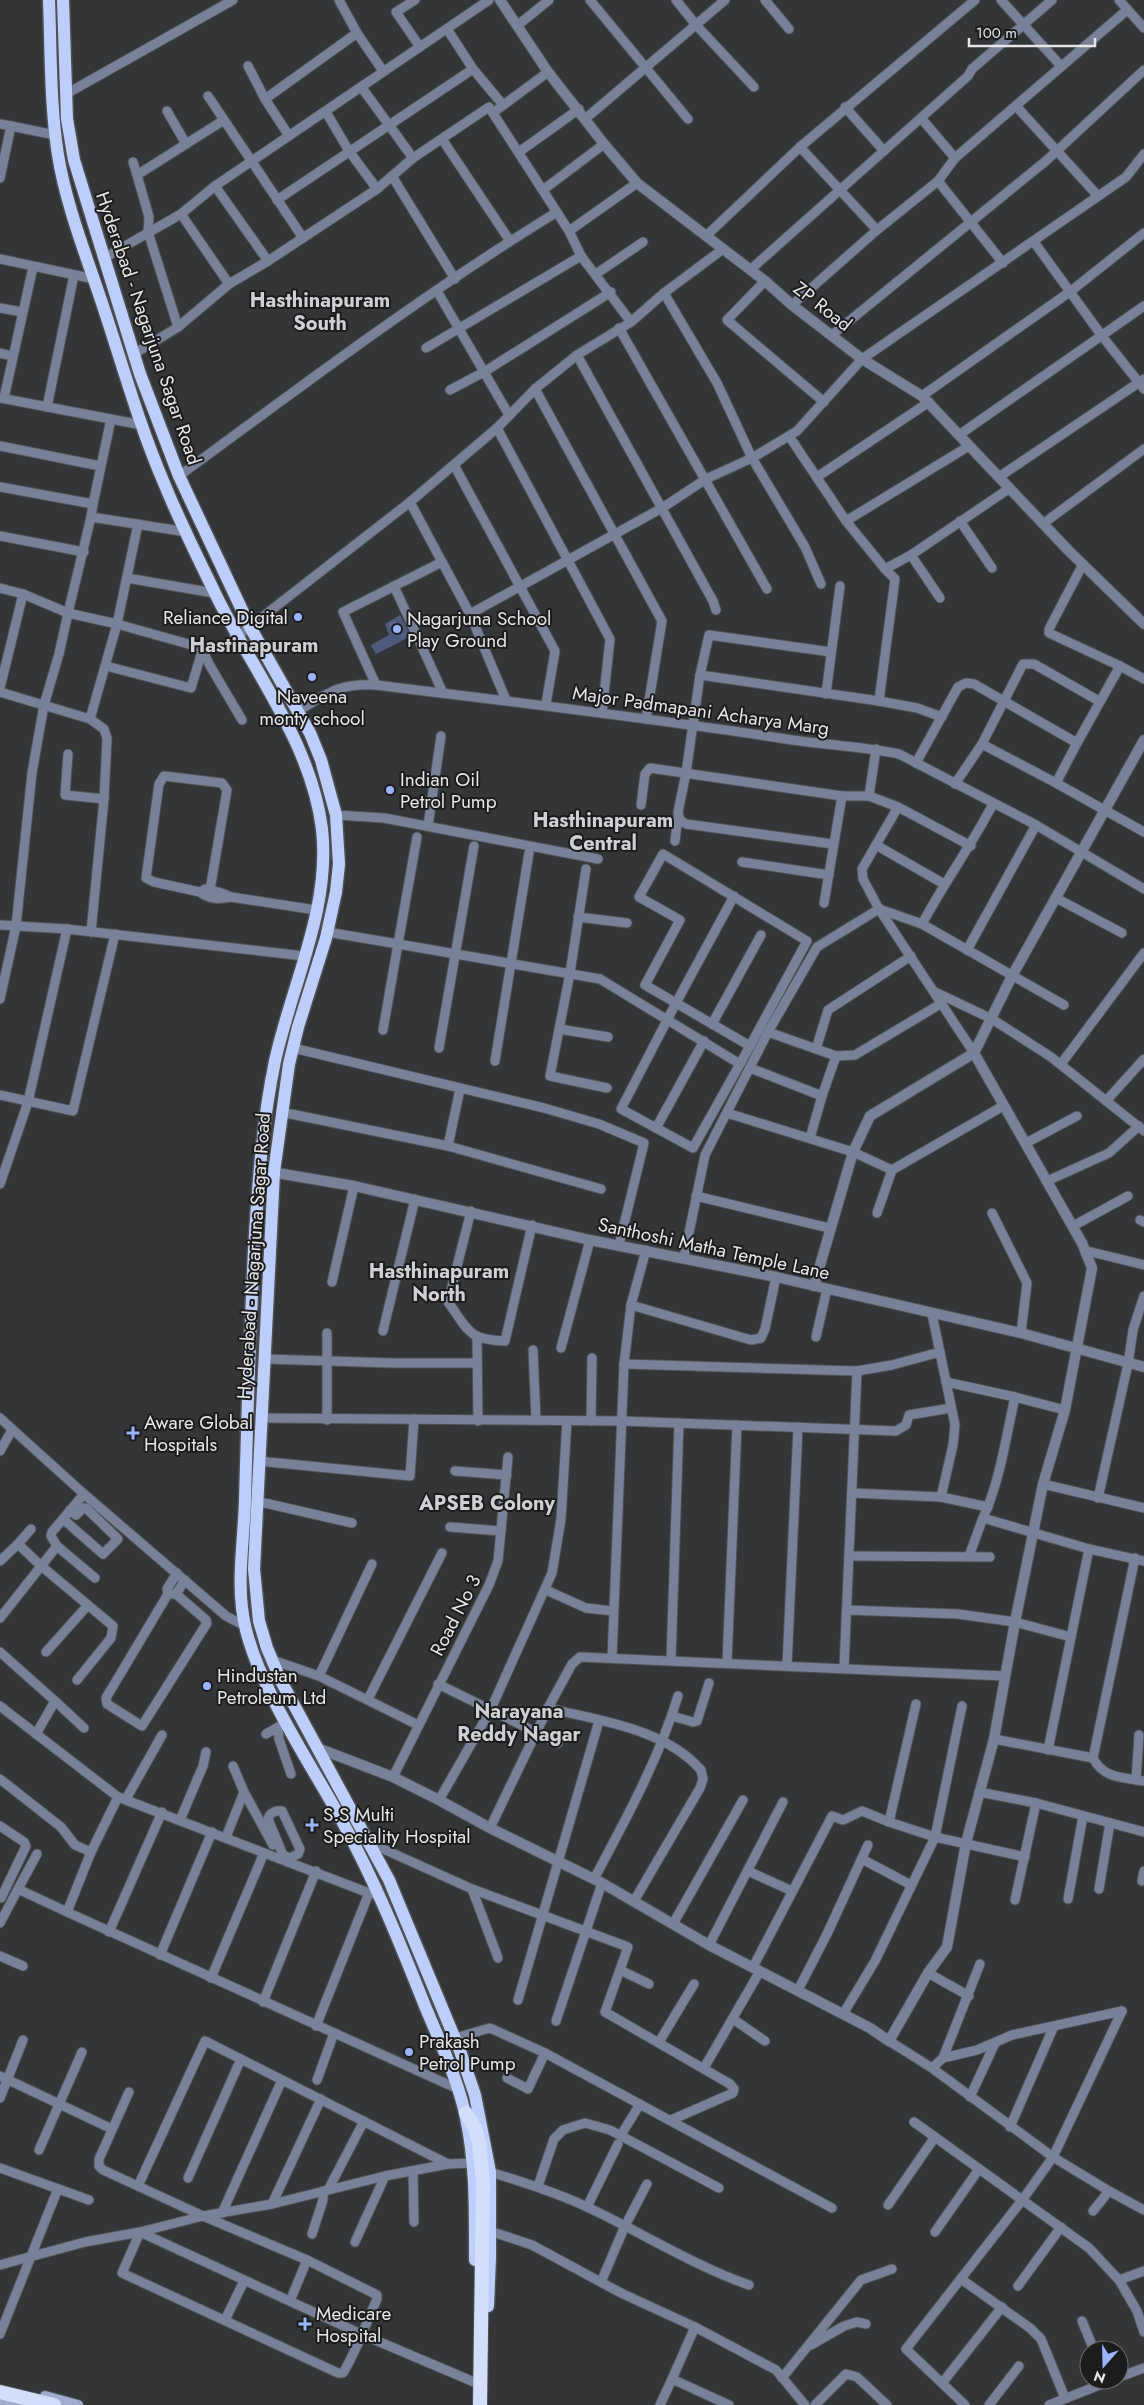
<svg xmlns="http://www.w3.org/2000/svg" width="1144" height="2405" viewBox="0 0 1144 2405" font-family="Jost,sans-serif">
<defs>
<pattern id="park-crowns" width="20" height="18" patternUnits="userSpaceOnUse" patternTransform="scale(1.25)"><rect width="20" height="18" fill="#4d5a7e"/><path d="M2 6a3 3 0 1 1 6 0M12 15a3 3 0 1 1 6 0" fill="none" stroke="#677290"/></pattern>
</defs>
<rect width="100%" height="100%" fill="#343537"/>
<path fill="url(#park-crowns)" d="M400,615L411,636L376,654L371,645L389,635L385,624Z"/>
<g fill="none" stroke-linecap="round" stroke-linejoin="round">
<defs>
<g id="minor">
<path d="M339,0L357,33L383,71"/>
<path d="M415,0L396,12L420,47"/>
<path d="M590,0L688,119"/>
<path d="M676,0L696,25L754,87"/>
<path d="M765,0L789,29"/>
<path d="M1001,0L1061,66"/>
<path d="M1119,0L1144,28"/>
<path d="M518,25L549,0"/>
<path d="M447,29L473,69L503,105"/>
<path d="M248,66L265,99L289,136"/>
<path d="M362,88L413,158"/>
<path d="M66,94L233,0"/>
<path d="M208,96L303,238"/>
<path d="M265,99L357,33"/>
<path d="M1016,106L1098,196"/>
<path d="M845,107L884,151"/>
<path d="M498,109L548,72"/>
<path d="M167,111L186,144"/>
<path d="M326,112L349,151L377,189"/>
<path d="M921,118L955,158"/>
<path d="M585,119L725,0"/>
<path d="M0,124L11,126"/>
<path d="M442,139L510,241"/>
<path d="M800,147L877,230"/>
<path d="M519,152L579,109"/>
<path d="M133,162L137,175L224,120"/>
<path d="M137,175L149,217L148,232L178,327"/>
<path d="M392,176L455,279"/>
<path d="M0,178L11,126L55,135"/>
<path d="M938,181L1003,263"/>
<path d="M215,186L268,261"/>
<path d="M543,190L604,144"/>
<path d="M277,200L473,69"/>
<path d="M181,214L229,284"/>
<path d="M569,231L637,183"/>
<path d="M706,236L800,147L975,0"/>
<path d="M1034,242L1102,336L1144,389"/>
<path d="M106,257L181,214L215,186L489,0"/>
<path d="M0,259L94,279"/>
<path d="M750,270L968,76L972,69L1052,0"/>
<path d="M596,274L643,242"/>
<path d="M765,281L727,320L824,402"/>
<path d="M437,291L509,415"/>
<path d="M664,293L717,383L752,458L805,547L821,584"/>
<path d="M792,305L877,230L938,181L955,158L1127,10"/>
<path d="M0,308L22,312"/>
<path d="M619,328L767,589"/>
<path d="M832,335L1047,160L1144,70"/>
<path d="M426,348L581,256"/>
<path d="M0,353L12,356"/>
<path d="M134,354L178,327L229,284L268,261L377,189L413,158L489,107L569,231L581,256L631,322"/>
<path d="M577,355L713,601L716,610"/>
<path d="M535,389L662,621L646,719"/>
<path d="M450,390L484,372L611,292"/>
<path d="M922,396L1071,291L1144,233"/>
<path d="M0,398L142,425"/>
<path d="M4,398L33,267"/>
<path d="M47,407L74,275"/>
<path d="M497,428L610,639L602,713"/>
<path d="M959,435L1144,306"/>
<path d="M789,436L846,521L885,569"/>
<path d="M0,446L100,466"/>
<path d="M454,465L555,651L546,704"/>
<path d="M179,476C303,385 426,292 557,212"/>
<path d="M817,477L929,402"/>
<path d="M999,477L1144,379"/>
<path d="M0,487L93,504L91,517L187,532"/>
<path d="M410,502L442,562"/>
<path d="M93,504L111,419"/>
<path d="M846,521L969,446"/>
<path d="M960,521L992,568"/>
<path d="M1044,523L1144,449"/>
<path d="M0,536L84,552"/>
<path d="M911,555L940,598"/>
<path d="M1083,564L1049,629V633L1120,666"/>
<path d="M127,578L214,593"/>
<path d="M394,586L443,693"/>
<path d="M0,588L23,594L68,613L91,517"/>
<path d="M470,614L662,508L706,479L752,458L797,431L862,359L1126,177L1144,154"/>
<path d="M206,649L205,655L209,664L242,720"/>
<path d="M831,652L709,635L700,675L686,773L678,812L680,820L686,824L833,844"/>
<path d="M106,666L191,688L203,648"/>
<path d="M700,675L879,701"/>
<path d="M376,685L343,612L442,562L470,614L506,700"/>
<path d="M0,688L23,594"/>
<path d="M0,692L90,719L104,729L107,738L104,799L91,932"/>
<path d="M826,694L840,586"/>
<path d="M298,711C328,693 339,683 376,685C513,702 650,718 786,739C824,745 862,746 899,754L1036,825L1144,889"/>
<path d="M942,717L917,708L879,701L895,579L885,569L911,555L1010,488"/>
<path d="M90,719L117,624L138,524"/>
<path d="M1077,743L1120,666L1144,679"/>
<path d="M982,744L1023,664H1034L1099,701"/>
<path d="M876,749L869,796L898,807L971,846"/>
<path d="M68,754L65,795L104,799"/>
<path d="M916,763L958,687L966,683L974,684L1077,743L1056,783L982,744L955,784"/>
<path d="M1056,783L1144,832"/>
<path d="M641,805L645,774L650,768L842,796H869"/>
<path d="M898,807L862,869L863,879L879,909L974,1053"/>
<path d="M336,815L384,818L598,859"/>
<path d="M428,826L441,736"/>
<path d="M417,837L398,944L600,979L740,1064L693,1148L621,1109L676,1003L734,896"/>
<path d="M675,841L678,816"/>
<path d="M876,845L944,884"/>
<path d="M663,854L807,941L750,1046L645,985L680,920L639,897Z"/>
<path d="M742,862L829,875"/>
<path d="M586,869L570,973L550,1076L607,1088"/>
<path d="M200,892L205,889C215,891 222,892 231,897C220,899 209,900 200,892L154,882L146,878L159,784L164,776L222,783L227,790L210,890"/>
<path d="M231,897L316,910"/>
<path d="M1056,898L1122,933"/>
<path d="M824,903L842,796"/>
<path d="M578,917L627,923"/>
<path d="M922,924C944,883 971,846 993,804"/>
<path d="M0,925L67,929L304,956"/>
<path d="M327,932L398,944L383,1030"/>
<path d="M967,950L1036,825"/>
<path d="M935,992L992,1019L1051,1057L1144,1131"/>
<path d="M0,999L16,926L32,773L44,705L59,654L68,613L117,624L206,649L225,646L410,502L497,428L535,389L577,355L631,322L664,293L723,249"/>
<path d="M712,1024L761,935"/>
<path d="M559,1029L608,1037"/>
<path d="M768,1032L836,1056L855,1055L942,1003"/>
<path d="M293,1048L544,1108L599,1124L644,1143L619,1245"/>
<path d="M439,1048L474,846"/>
<path d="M816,1049L828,1010L911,956"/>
<path d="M495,1061L529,853"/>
<path d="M740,1064L750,1046"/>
<path d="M1061,1064L1144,953"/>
<path d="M750,1068L822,1096L810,1138"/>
<path d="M0,1095L73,1111L115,934"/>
<path d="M822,1096L836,1056"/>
<path d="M1106,1101L1144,1059"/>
<path d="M281,1112L448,1146L601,1189"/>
<path d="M727,1113L853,1152L892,1170"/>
<path d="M656,1128L704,1041"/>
<path d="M1026,1143L1077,1116"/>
<path d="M448,1146L460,1089"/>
<path d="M1047,1181L1109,1153L1139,1126"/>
<path d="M0,1184L28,1102L67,929"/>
<path d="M696,1196L829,1228"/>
<path d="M471,1211L448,1302C468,1329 467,1340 505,1341L532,1225"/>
<path d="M877,1213L892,1170L1003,1106"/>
<path d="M992,1213L1027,1283L1021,1333"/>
<path d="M1140,1220L1144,1222"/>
<path d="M1073,1226L1128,1196"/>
<path d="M1087,1251L1144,1265"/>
<path d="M684,1257L705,1155L768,1032L817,947L879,909L922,924L1064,1005"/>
<path d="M332,1282L354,1186"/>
<path d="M631,1305L751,1340L761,1338L765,1329L776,1277"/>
<path d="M932,1314L955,1425L953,1445L941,1497"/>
<path d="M383,1331L415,1199"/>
<path d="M327,1333V1420"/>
<path d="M816,1337L827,1289"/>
<path d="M477,1338L478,1421"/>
<path d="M561,1348L590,1240"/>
<path d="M533,1350L536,1420"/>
<path d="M265,1359L393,1363H476"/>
<path d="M624,1364L857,1371L892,1365L940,1352"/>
<path d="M946,1382L1015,1397"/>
<path d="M1065,1410L1015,1397C1006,1437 1000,1481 983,1518L1089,1549L1144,1561"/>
<path d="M0,1418L84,1494L226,1616L245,1626"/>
<path d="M261,1418L622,1421L896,1431L906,1425L909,1415L951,1408"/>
<path d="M591,1421L592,1358"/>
<path d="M0,1451L12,1430"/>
<path d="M258,1461L410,1476L414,1419"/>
<path d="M455,1471L507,1475"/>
<path d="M1043,1484L1144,1508"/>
<path d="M852,1493L941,1497L988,1507"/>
<path d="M84,1494L52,1532L51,1536L57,1546L95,1578"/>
<path d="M1098,1498L1128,1364L1133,1330L1144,1296"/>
<path d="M256,1501L352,1523"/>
<path d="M63,1519L103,1554L118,1539L86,1508H83L76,1515L70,1510"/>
<path d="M450,1527L501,1531"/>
<path d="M18,1544L31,1529"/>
<path d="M849,1556L990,1557"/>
<path d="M969,1556L983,1518"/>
<path d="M0,1561L18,1544L40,1565L113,1626L111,1638L77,1680"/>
<path d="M177,1573L167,1589L168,1594H176L185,1580"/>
<path d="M546,1590L586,1608L613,1611"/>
<path d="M168,1594L106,1698L107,1704L142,1726L207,1623L206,1620L176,1594"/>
<path d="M847,1610L958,1614L1015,1622L1071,1637"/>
<path d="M0,1618L57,1546"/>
<path d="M0,1652L55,1701L36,1734"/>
<path d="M46,1652L88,1605"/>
<path d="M612,1658L624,1364L631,1305L646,1250"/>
<path d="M272,1660L319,1676L418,1725"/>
<path d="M671,1660L679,1423"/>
<path d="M727,1662L737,1425"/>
<path d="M787,1666L798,1427"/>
<path d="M844,1668L857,1371"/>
<path d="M319,1676L372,1564"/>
<path d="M438,1684L558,1743"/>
<path d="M368,1699L442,1553"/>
<path d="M55,1701L84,1728"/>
<path d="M916,1704L889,1822L935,1837L1025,1857"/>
<path d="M0,1706L118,1797L369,1893L380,1895"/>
<path d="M548,1708C599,1721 664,1728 701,1770L703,1779L700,1788L634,1901"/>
<path d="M672,1716L693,1722L697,1721L709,1683"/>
<path d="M278,1727L279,1739L291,1774"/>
<path d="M266,1734L282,1725"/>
<path d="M994,1739L1093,1758C1104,1779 1122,1777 1144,1781"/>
<path d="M1048,1750L1089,1549"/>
<path d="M1093,1758L1135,1558"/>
<path d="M233,1766L244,1792L273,1845"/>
<path d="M393,1777L489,1585L498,1561L508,1457"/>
<path d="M0,1779L61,1827L75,1845L91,1852"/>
<path d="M1136,1780L1139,1735"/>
<path d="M979,1792L1036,1803L1144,1832"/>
<path d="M118,1797L91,1852L67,1912L458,2089"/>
<path d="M126,1799L162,1735"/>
<path d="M439,1800L490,1711L552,1573L561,1519L567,1421"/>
<path d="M180,1820L203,1766L206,1752"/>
<path d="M0,1826L24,1842L26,1846L1,1898"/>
<path d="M490,1828L548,1708L572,1664L580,1657L1005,1676"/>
<path d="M226,1837L244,1792"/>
<path d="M370,1843L472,1889L628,1947L605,2012L730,2084L734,2089L733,2093L671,2120"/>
<path d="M290,1858L283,1855L268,1819C269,1813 276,1810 282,1811L300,1849L298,1854L290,1858L291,1862"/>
<path d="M862,1859L911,1885"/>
<path d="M748,1871L792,1891"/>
<path d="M594,1879C626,1819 658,1761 678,1696"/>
<path d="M1142,1881L1144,1871"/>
<path d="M18,1889L37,1854"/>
<path d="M472,1889L498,1958"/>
<path d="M1099,1889L1110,1823"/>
<path d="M1068,1899L1083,1816"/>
<path d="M1015,1900L1036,1803"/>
<path d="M0,1923L18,1889L67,1912"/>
<path d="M673,1924L743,1800"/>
<path d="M109,1932L162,1812"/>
<path d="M709,1945L783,1802"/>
<path d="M160,1955L212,1832"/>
<path d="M0,1956L23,1966"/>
<path d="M753,1967L832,1816L843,1820L862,1811L889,1822"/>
<path d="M620,1970L649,1984"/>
<path d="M928,1973L969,1996"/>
<path d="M211,1978L264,1853"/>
<path d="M798,1990L827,1934L868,1845"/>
<path d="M518,2000L599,1721"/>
<path d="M263,2002L316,1871"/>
<path d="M843,2014L875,1961L935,1837L962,1706"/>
<path d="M733,2019L765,2041"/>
<path d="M556,2021L602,1883"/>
<path d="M316,2026L369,1893"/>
<path d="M455,2038L490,2028L545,2053L832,2208"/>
<path d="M889,2041L932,2068L1053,2157L1109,2191L1093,2211"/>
<path d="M659,2042L694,1984"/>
<path d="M943,2058L980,1964"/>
<path d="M704,2068L760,1971"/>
<path d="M932,2068L943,2058L977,2050L1012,2035L1122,2011"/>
<path d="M0,2076L112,2129"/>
<path d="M507,2078L528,2089L545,2053"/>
<path d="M317,2080L334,2033"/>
<path d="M129,2092L99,2159V2166L103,2170L203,2216L307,2260L290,2301"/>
<path d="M970,2097L995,2043"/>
<path d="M0,2098L23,2040"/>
<path d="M914,2122L1089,2248L1119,2280L1137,2311L1144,2332"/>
<path d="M1010,2127L1054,2026"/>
<path d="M621,2135L640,2104"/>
<path d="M39,2150L82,2052"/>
<path d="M0,2168L89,2200"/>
<path d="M413,2171L414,2222"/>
<path d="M490,2172C523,2182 555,2192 587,2207C641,2232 692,2265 749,2285"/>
<path d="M188,2178L241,2059"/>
<path d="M138,2186L205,2041L448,2164"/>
<path d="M538,2186L554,2139L563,2130L585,2123L610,2130L719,2188"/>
<path d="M328,2190L364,2121"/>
<path d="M1109,2191L1144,2210"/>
<path d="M272,2204L321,2099"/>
<path d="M888,2205L935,2137"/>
<path d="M587,2207L618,2144"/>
<path d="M222,2213L282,2080"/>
<path d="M490,2231L532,2245L621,2293L695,2327"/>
<path d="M935,2232L979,2169"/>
<path d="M312,2234L323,2200V2191"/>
<path d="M355,2242L385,2176"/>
<path d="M307,2260L377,2295V2299C366,2323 357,2350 343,2373H338L122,2273L140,2232L361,2334L474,2382"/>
<path d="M0,2265L85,2242L140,2232L203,2216L272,2204L385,2176L448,2164L472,2163"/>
<path d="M961,2279L1030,2328L1041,2339L1065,2398"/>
<path d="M1119,2280L1144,2271"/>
<path d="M601,2282L625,2226L647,2184"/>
<path d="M1018,2286L1061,2227"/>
<path d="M225,2320L244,2281"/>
<path d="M1082,2321L1094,2350"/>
<path d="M0,2334L57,2191"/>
<path d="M811,2345L844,2326L857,2322L866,2324"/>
<path d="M1119,2377L1144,2368"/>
<path d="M782,2378L861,2280L892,2269"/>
<path d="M672,2379L695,2327L776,2370L805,2405"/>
<path d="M943,2382L1002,2307"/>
<path d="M660,2405L672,2379L729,2405"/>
<path d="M815,2405L846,2374L857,2377L887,2405"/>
<path d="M965,2405L906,2349L1023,2199L1053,2157L1122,2011"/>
<path d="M989,2405L1019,2366"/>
<path d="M1049,2405L1112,2380"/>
</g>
<g id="tertiary">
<path d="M500,0L548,72L604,144L637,183L765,281L792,305L862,359L922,396L1068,550L1144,624"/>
<path d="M259,1170L354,1186L590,1240L776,1277L1021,1333L1144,1367"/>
<path d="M814,1286L853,1152L870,1116L974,1053L1012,976L1144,740"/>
<path d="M320,1749L393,1777L439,1800L490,1828L602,1883L709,1945L870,2028L889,2041L928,1973L947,1947L966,1843L994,1739L1015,1622L1043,1484L1065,1410L1092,1268L1082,1243L974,1053"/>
</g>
<g id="secondary">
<path d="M45,2396L78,2405"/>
<path d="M0,2400L21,2405"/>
</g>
<g id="primary">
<path d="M49,0C51,52 50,104 58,155C66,205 86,255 102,303C122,363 139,425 164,483C179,520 197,556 214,591C251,669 311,741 322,829C331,908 292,984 275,1061C262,1123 258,1186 254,1250C250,1333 247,1417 245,1500C244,1543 235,1587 246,1630C262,1693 311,1764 342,1821C375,1881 400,1943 425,2006C440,2042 458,2079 466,2118C476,2164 475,2213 475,2260"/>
<path d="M63,0L67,119L74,160L140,374L179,476L250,627L310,733L321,760L336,815L339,864L336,892L326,938L298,1027L289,1064L274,1172L254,1569L259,1621L267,1648L281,1681L389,1880L460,2051L475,2095L490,2172V2258L488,2306"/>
</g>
<g id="trunk">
<path d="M466,2113L475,2128L479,2143L483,2181L480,2405"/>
<path d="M0,2392L54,2405"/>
</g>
</defs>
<use href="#minor" stroke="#505153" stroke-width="11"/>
<use href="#tertiary" stroke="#505153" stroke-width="12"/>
<use href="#secondary" stroke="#505153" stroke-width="12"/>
<use href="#primary" stroke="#505153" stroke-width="15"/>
<use href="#trunk" stroke="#505153" stroke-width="16"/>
<use href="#minor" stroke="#798198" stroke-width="9"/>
<use href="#tertiary" stroke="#798198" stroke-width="10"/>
<use href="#secondary" stroke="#a0add0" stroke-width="10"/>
<use href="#primary" stroke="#bdcefb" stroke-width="12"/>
<use href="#trunk" stroke="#d3defa" stroke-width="14"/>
</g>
<g fill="#9cb4fd" stroke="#1c1c1d" stroke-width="2">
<circle cx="298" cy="617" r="5"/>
<circle cx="397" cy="629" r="5"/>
<circle cx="312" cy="677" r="5"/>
<circle cx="390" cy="790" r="5"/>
<path d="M130.5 1425.5h5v5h5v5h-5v5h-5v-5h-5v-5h5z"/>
<circle cx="207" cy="1686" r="5"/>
<path d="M309.5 1817.5h5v5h5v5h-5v5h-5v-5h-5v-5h5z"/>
<circle cx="409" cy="2052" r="5"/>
<path d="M302.5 2316.5h5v5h5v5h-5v5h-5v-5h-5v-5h5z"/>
</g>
<g text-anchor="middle" stroke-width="4" stroke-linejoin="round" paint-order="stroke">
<g font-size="19" fill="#e6e6e8" stroke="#1c1c1d">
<text transform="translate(823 306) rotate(38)" y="7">ZP Road</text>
<text transform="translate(149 328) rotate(71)" y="7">Hyderabad - Nagarjuna Sagar Road</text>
<text transform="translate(701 710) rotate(8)" y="7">Major Padmapani Acharya Marg</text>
<text transform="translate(714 1248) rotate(12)" y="7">Santhoshi Matha Temple Lane</text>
<text transform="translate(253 1256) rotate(-86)" y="7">Hyderabad - Nagarjuna Sagar Road</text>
<text transform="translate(455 1615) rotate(-63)" y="7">Road No 3</text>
</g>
<g font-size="19" fill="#e6e6e8" stroke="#1c1c1d" text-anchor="start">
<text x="288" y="624" text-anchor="end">Reliance Digital</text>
<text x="407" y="625">Nagarjuna School<tspan x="407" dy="22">Play Ground</tspan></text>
<text x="312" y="703" text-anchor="middle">Naveena<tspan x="312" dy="22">monty school</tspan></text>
<text x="400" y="786">Indian Oil<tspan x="400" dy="22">Petrol Pump</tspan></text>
<text x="144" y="1429">Aware Global<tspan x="144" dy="22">Hospitals</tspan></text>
<text x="217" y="1682">Hindustan<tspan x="217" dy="22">Petroleum Ltd</tspan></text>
<text x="323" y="1821">S.S Multi<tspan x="323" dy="22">Speciality Hospital</tspan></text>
<text x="419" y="2048">Prakash<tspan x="419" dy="22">Petrol Pump</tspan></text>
<text x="316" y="2320">Medicare<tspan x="316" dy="22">Hospital</tspan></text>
</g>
<g font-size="20" font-weight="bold" fill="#cfd0d3" stroke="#1c1c1d">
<text x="320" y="307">Hasthinapuram<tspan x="320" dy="23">South</tspan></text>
<text x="254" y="652">Hastinapuram</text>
<text x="603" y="827">Hasthinapuram<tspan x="603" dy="23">Central</tspan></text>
<text x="439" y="1278">Hasthinapuram<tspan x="439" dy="23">North</tspan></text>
<text x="487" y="1510">APSEB Colony</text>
<text x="519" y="1718">Narayana<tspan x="519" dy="23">Reddy Nagar</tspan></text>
</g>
</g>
<g transform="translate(1104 2365) rotate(200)"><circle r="24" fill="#1c1c1d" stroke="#6d6d6e"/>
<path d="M0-4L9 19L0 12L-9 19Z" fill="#9cb4fd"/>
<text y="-8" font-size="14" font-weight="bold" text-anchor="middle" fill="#e6e6e8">N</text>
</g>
<path d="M969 38v8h126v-8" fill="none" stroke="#e6e6e8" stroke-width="2.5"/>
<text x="976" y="38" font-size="15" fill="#e6e6e8" stroke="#1c1c1d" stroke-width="4" paint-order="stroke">100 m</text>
</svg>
